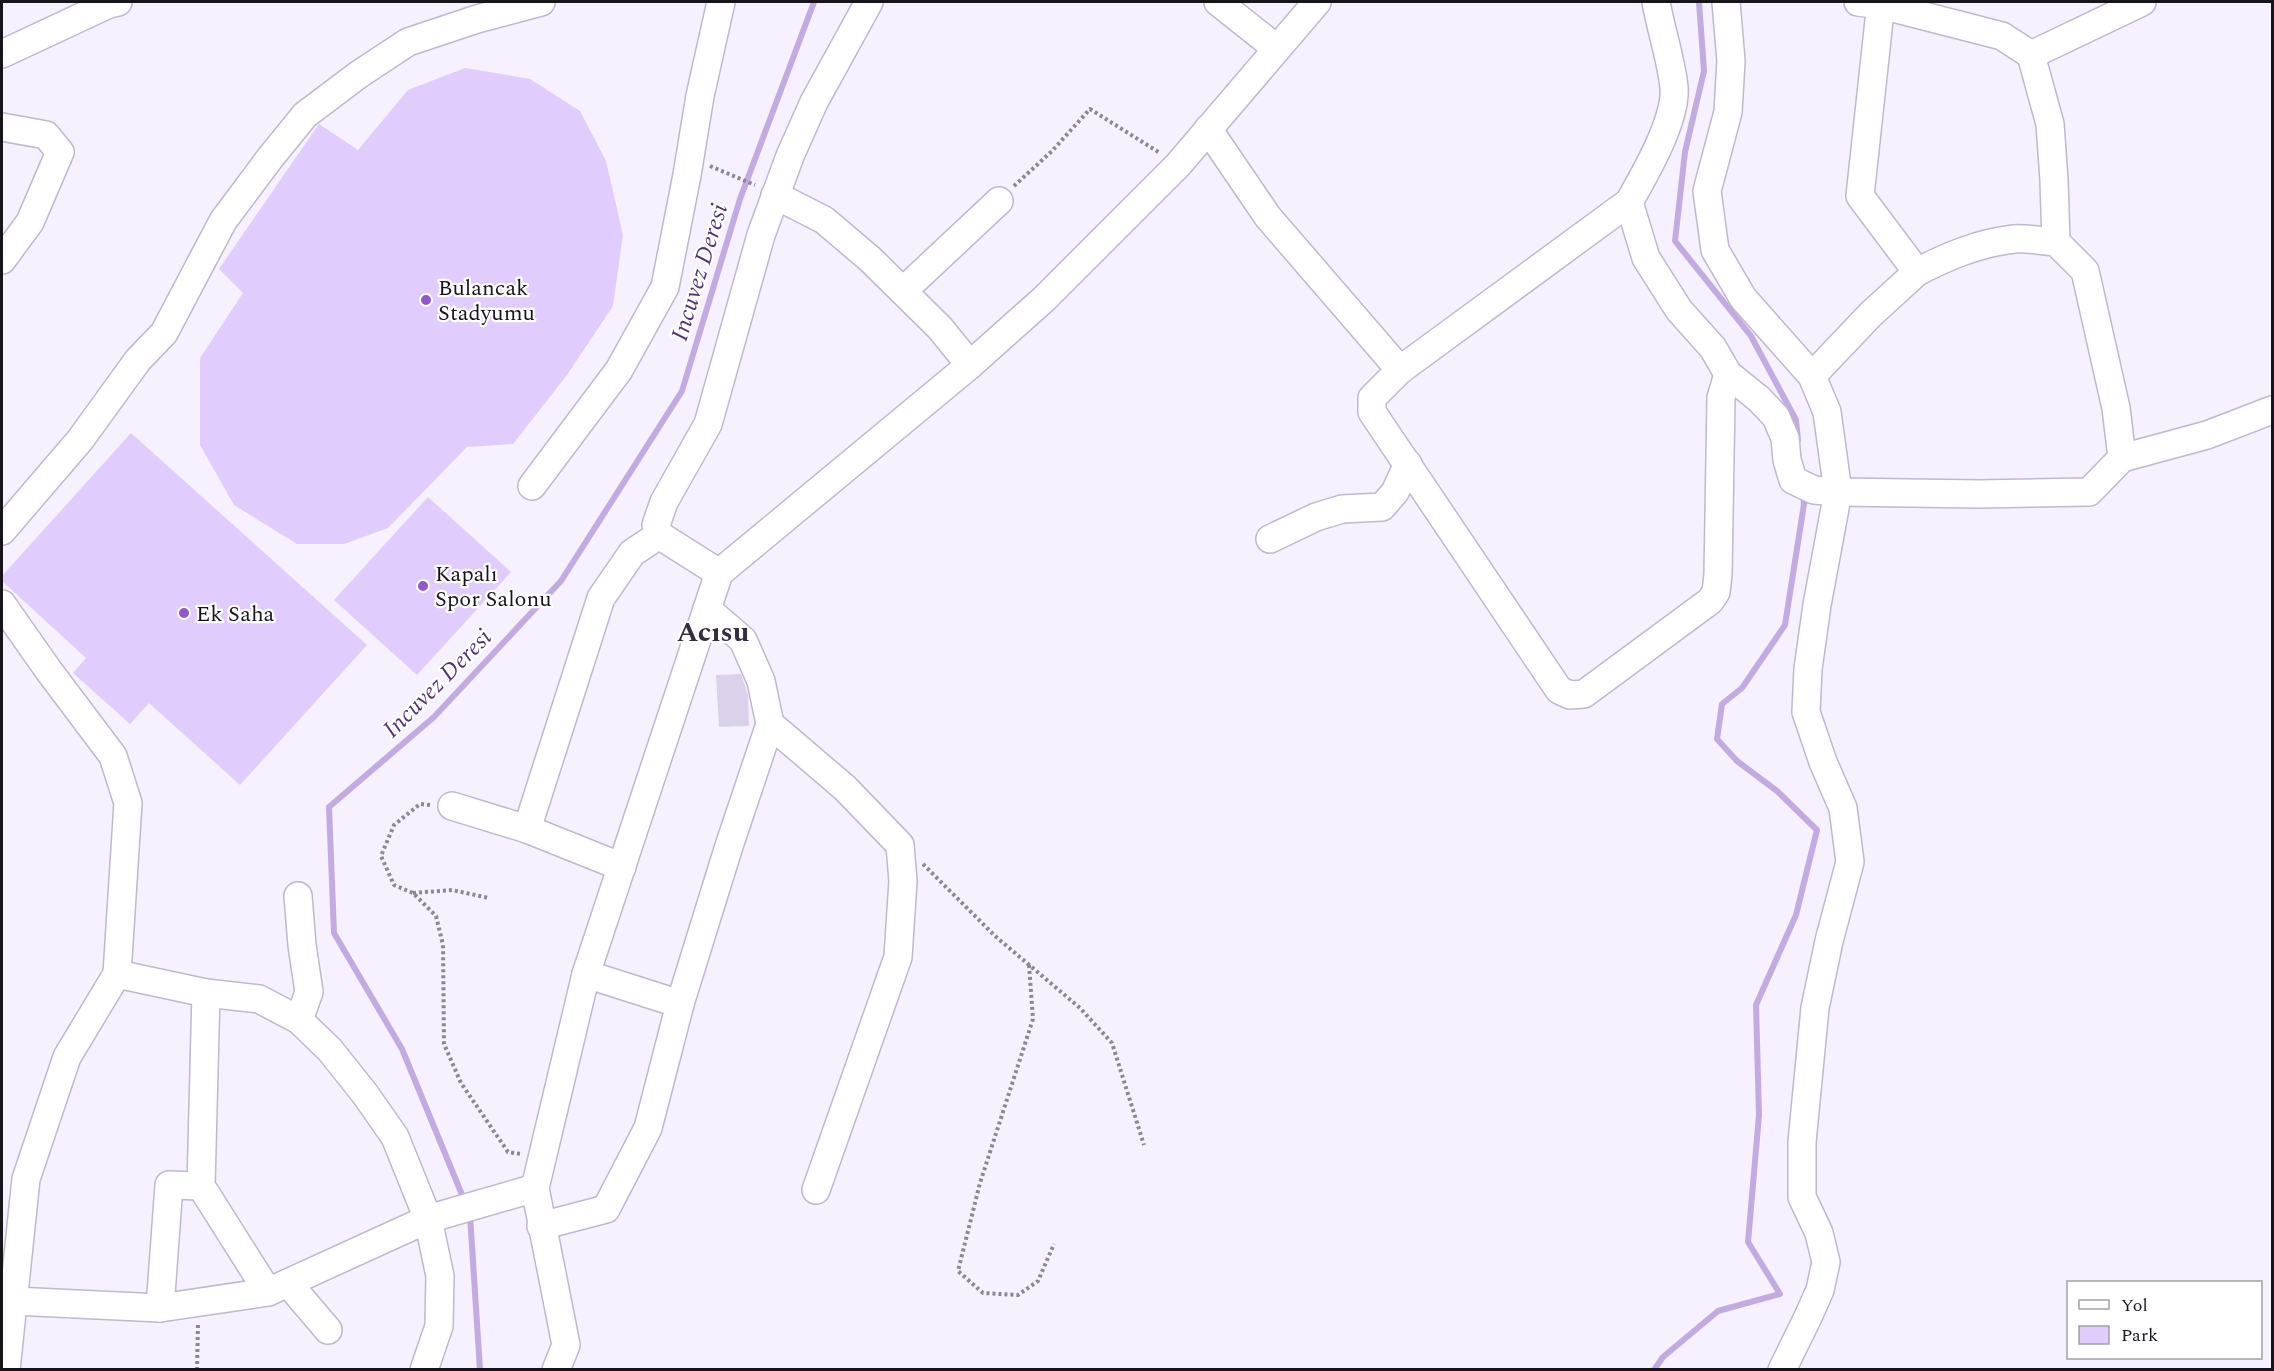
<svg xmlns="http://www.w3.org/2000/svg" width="2274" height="1371" viewBox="0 0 2274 1371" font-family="Spectral,serif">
<rect width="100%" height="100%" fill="#f6f0ff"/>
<g fill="#e0ccfd">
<path d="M465,68L530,79L580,111L606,161L623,235L613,306L567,375L513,444L467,447L388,528L344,544H297L234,505L200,445V358L243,293L219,269L319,124L358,150L408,90Z"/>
<path d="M131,433L367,645L240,785L149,703L130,724L73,673L86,658L2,581V576Z"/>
<path d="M428,497L511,572L417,675L334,600Z"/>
</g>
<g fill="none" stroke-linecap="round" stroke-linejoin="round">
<g stroke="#c2aae2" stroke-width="6">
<path d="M1699,2L1704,71L1685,152L1675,241L1751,336L1796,420L1798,440"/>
<path d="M465,1202L402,1049L334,933L329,807L434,717L561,581L682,391L740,199L814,2"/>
<path d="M470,1215L480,1370"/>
<path d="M1654,1370L1663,1357L1718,1311L1780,1294L1748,1242L1759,1115L1756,1005L1796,915L1817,830L1777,791L1737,761L1717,739L1722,704L1742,688L1785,625L1804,504L1803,492"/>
</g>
</g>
<path fill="#dbd1ea" d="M741,674L748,695L749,726L719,727L716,675Z"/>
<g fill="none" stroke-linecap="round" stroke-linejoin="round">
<defs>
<g id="minor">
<path d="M1218,2L1276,48"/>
<path d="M1726,2L1731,61L1728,112L1707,191L1715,250L1743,298L1812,376L1827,412L1838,492L1979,494L2089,492L2122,458L2116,408L2085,271L2056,242C2042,241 2027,238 2014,239C1979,243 1948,256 1917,272L1860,196L1881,2"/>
<path d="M1858,2L1881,5L2002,36L2031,55L2050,124L2054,180L2056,242"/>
<path d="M2,54L109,4L118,2"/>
<path d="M2031,55L2142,2"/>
<path d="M2,127L46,135L60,152L30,222L2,260"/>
<path d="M1208,129L1268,217L1400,370L1372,398V412L1559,690L1570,695L1584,694L1710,601L1716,592L1718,575L1721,398L1728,374"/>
<path d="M775,195L824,220L870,259L940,328L970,365"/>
<path d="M1629,202L1646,258L1679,310L1713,348L1728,374L1759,399L1776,417L1785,438L1787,460L1793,480L1814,490L1838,492L1817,605L1808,669L1806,712L1823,762L1843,808L1850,862L1829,941L1815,1008L1802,1142V1197L1819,1233L1826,1262L1820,1290L1808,1317L1782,1370"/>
<path d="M903,291L999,201"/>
<path d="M1400,370L1629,202C1645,174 1677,119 1674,87C1671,59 1661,30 1656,2"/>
<path d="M1812,376L1871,314L1917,272"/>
<path d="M2122,458L2207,435L2272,410"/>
<path d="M532,486L619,370L665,287L687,175L700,96L721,2"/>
<path d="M2,531L80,440L138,360L164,333L223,221L270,158L305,115L358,75L408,42L477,19L541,2"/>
<path d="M1270,539L1316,517L1342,509L1382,507L1395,492L1408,464"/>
<path d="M719,573L659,535L656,525L664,502L708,424L761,235L790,156L814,102L869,2"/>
<path d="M2,604L49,671L113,756L128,803L117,974L206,993L259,999L299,1020L330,1050L365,1094L395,1137L428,1219L440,1276L439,1326L424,1370"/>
<path d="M707,609L743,640L761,681L770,724"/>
<path d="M452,806L527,829L622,867"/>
<path d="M527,829L601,598L632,553L659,535"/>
<path d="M298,896L302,945L309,992L299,1020"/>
<path d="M586,974L680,1004"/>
<path d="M206,993L201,1186L268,1292"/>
<path d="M541,1226L606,1209L648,1128L680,1004L729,846L770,724L845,788L900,845L903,881L898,957L816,1190"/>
<path d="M288,1283L328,1330"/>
<path d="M14,1301L160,1308L268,1292L428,1219L535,1188"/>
<path d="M160,1308L169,1185L201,1186"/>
<path d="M6,1370L26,1179L67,1057L117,974"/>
<path d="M556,1370L566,1345L535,1188L586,974L719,573L970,365L1044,299L1178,165L1317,2"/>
</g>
</defs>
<use href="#minor" stroke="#c1b7cf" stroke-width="30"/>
<g stroke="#8c8793" stroke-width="4" stroke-dasharray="3 3" stroke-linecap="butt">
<path d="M710,166L755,185"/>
<path d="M1014,186L1052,151L1090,109L1160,153"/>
<path d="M430,805L420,804L394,825L381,856L394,885L413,893L436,916L443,945L444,1044L461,1083L508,1152L521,1154"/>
<path d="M923,864L995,936L1080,1008L1112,1043L1144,1145"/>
<path d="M413,893L452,890L489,898"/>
<path d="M1029,965L1033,1019L980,1183L958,1271L983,1293L1018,1295L1038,1281L1054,1244"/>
<path d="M197,1370L198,1324"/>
</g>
<use href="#minor" stroke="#fff" stroke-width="27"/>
</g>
<g fill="#9157ce" stroke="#fff" stroke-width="2">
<circle cx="426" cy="300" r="6"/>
<circle cx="423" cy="586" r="6"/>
<circle cx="184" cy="613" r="6"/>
</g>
<g text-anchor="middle" stroke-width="4.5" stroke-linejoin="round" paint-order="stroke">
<g font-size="22" fill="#17141c" stroke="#fff" text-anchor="start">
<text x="438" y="295">Bulancak<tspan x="438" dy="25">Stadyumu</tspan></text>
<text x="435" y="581">Kapalı<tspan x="435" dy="25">Spor Salonu</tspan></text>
<text x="196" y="621">Ek Saha</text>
</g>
<g font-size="24" font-style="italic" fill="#523274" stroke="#fff">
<text transform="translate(699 272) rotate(-73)" y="8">Incuvez Deresi</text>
<text transform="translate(437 683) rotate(-45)" y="8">Incuvez Deresi</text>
</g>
<g font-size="28" font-weight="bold" fill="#342c3f" stroke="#fff">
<text x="713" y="641">Acısu</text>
</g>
</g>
<rect width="2274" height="1371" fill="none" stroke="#17141c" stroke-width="6"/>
<rect x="2067" y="1281" width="195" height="78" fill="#ffffff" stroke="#a2a1a4" stroke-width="1.5"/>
<rect x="2079" y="1300" width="30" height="9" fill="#ffffff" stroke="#a2a1a4" stroke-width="1.5"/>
<text x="2121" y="1311" font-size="18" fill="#17141c">Yol</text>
<rect x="2079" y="1326" width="30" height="18" fill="#e0ccfd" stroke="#a2a1a4" stroke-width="1.5"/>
<text x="2121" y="1341" font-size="18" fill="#17141c">Park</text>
</svg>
